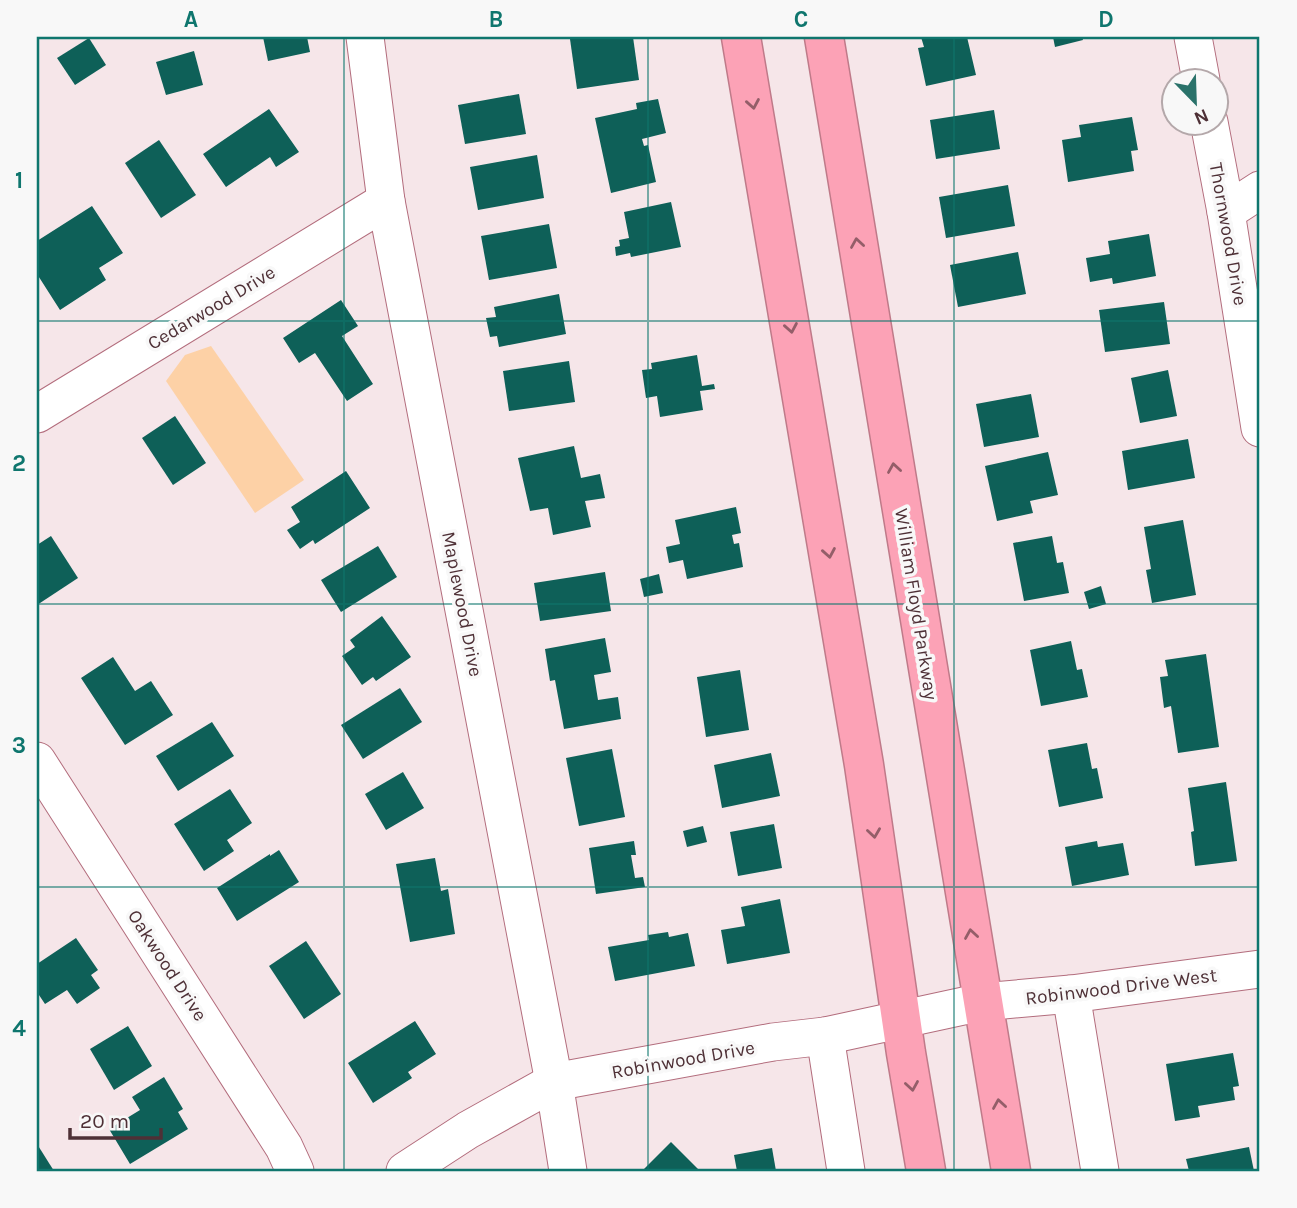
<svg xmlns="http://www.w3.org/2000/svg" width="1297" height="1208" viewBox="0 0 1297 1208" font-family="Karla,sans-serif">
<rect width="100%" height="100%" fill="#f6e6e9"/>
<path fill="#fdd1a6" d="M211,346L304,480L255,513L166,381L185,355Z"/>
<g fill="#0e6058">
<path d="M263,37H307L310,52L268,61Z"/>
<path d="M585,37H633L639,80L577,89L570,39Z"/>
<path d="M921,37H967L976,75L926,86L918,48L924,47Z"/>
<path d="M1053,37H1082L1083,40L1055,47Z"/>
<path d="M89,38L106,65L75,85L57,58Z"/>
<path d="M194,51L203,85L166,95L156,62Z"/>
<path d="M519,94L526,134L465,144L458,105Z"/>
<path d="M658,99L666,133L642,139L644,146L648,145L656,182L611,193L595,118L637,109L636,103Z"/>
<path d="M269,109L299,152L276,167L270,157L226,187L203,154Z"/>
<path d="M994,110L1000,149L936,159L930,120Z"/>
<path d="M1132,117L1138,150L1131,151L1134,171L1068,182L1062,140L1081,137L1079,125Z"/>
<path d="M159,140L196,195L161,218L125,163Z"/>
<path d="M537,155L544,198L478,210L470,167Z"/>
<path d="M1008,185L1015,226L946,238L939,197Z"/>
<path d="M671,202L681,247L631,257L630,253L616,256L615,247L620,246L619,240L629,238L624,212Z"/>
<path d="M92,206L123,253L99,268L106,280L60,310L37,274V241Z"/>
<path d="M549,224L557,268L489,280L481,236Z"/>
<path d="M1149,234L1156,276L1113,284L1112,278L1090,282L1086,258L1110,254L1108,241Z"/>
<path d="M1018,252L1026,294L958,307L950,265Z"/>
<path d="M559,294L566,334L499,347L497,336L490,337L486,318L496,317L494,307Z"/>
<path d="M341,300L358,326L342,336L373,384L347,401L315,353L299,363L283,338Z"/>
<path d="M1164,302L1170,344L1105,352L1099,310Z"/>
<path d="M697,355L702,386L714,384L715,389L700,391L703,410L660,417L657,396L646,398L642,370L652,369L651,363Z"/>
<path d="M569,361L575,402L509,411L503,371Z"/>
<path d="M1168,370L1177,416L1140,423L1131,378Z"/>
<path d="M1031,394L1039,437L984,447L976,404Z"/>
<path d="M175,416L206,463L173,485L142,438Z"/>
<path d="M1188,439L1195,478L1128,490L1122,451Z"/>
<path d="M574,446L581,478L600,474L605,498L585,501L591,527L553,535L548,508L530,511L518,458Z"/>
<path d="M1048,452L1058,495L1030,501L1033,513L997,521L985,466Z"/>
<path d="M346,471L370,508L315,544L313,540L300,549L287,530L300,522L291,507Z"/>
<path d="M736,507L741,533L732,535L734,544L739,543L743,567L687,579L683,560L669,563L666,547L680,544L675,520Z"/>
<path d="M1183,520L1196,595L1152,603L1146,570L1151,569L1144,527Z"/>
<path d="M51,536L78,578L37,605V545Z"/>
<path d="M1052,536L1057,563L1063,562L1069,593L1024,601L1013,543Z"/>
<path d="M378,546L397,577L341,612L321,580Z"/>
<path d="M605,572L611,611L540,621L534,583Z"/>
<path d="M659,574L663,593L644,597L640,579Z"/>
<path d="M1101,586L1106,604L1089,609L1084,592Z"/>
<path d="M382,616L411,657L376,681L373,677L362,685L342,656L355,647L350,640Z"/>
<path d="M605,638L611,672L594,675L598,700L618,697L621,719L564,729L555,680L550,681L545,649Z"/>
<path d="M1071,641L1077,670L1082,669L1088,697L1041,706L1030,650Z"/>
<path d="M1206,654L1219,747L1178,753L1171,706L1164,708L1160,677L1168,676L1165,660Z"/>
<path d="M113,657L135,691L151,681L173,715L125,745L81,678Z"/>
<path d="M740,670L749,730L706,737L697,677Z"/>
<path d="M400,688L422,722L363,759L341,725Z"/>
<path d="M212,722L234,756L178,791L156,756Z"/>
<path d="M1087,743L1092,769L1097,768L1103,798L1059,807L1048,750Z"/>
<path d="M612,749L625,817L579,826L566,758Z"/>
<path d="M771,753L780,796L722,808L714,765Z"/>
<path d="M403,772L424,808L386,830L365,794Z"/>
<path d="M1226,782L1237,861L1195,866L1191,832L1194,831L1188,788Z"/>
<path d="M230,789L252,823L227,840L234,851L204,871L174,824Z"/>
<path d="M774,824L782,868L738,876L730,832Z"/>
<path d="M703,826L707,842L687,847L683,831Z"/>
<path d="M634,841L636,855H631L635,878L643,877L645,887L596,894L589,848Z"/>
<path d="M1097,841L1098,847L1123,843L1129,875L1072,886L1065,847Z"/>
<path d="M279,850L299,882L237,921L217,888L270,854V856Z"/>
<path d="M435,858L441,891L448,889L455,934L410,942L396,864Z"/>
<path d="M780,899L790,953L727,964L721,930L745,926L741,907Z"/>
<path d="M668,932L669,937L688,933L695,966L615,981L608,947L649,940L648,935Z"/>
<path d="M76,938L98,970L91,975L100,988L77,1004L67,990L45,1004L37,992V964Z"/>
<path d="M306,941L341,994L304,1019L269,966Z"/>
<path d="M415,1021L436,1054L408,1072L412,1078L373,1103L348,1063Z"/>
<path d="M128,1026L152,1066L114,1090L90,1049Z"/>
<path d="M1233,1053L1239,1086L1233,1087L1235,1100L1198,1106L1200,1117L1175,1121L1166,1064Z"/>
<path d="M164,1077L183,1109L178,1112L188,1129L130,1164L109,1129L140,1110L132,1097Z"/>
<path d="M671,1142L700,1171H642Z"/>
<path d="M37,1144L54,1171H37Z"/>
<path d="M1249,1147L1254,1171H1189L1186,1159Z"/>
<path d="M772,1148L776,1171H737L734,1155Z"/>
</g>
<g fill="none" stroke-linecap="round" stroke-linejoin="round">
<defs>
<g id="street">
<path d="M365,37L386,201L554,1082L568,1171"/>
<path d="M1193,37L1201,80"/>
<path d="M1209,122L1226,212L1260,428"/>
<path d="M1226,212L1260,190"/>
<path d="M37,414L386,201"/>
<path d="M37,761L284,1147L295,1171"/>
<path d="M1071,994L1100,1171"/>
<path d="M825,1036L846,1171"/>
<path d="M405,1171L468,1130L554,1082L773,1042L825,1036L982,1002L1071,994L1260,969"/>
</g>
<g id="highway">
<path d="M741,37L864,765L906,1053L926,1171"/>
<path d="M824,37L1011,1171"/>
</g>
</defs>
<use href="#street" stroke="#b36d7d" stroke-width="39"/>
<use href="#highway" stroke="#bf7a89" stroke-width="41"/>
<use href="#street" stroke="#fff" stroke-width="37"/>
<use href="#highway" stroke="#fca2b6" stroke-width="38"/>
</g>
<defs><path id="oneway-chevron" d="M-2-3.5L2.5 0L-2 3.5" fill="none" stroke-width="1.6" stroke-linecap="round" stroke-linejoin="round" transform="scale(1.75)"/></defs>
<g stroke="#945e69">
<use href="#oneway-chevron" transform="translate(753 104) rotate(80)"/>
<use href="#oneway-chevron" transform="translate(857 243) rotate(-99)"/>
<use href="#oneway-chevron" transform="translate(791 328) rotate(80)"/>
<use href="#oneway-chevron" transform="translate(894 468) rotate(-99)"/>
<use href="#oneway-chevron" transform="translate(829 553) rotate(80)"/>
<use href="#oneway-chevron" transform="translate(874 833) rotate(82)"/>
<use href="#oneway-chevron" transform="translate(971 934) rotate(-99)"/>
<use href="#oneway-chevron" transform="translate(912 1086) rotate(81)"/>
<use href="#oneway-chevron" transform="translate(999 1104) rotate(-99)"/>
</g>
<path fill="none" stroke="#0f766e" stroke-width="2" stroke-opacity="0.55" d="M344,37V1171M648,37V1171M954,37V1171M37,321H1260M37,604H1260M37,887H1260"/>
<g text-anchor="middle" stroke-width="7" stroke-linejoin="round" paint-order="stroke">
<g font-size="19" fill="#4e3036" stroke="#f8f8f8">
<text transform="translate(1229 234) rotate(80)" y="7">Thornwood Drive</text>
<text transform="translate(211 307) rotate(-31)" y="7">Cedarwood Drive</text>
<text transform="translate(463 604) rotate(79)" y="7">Maplewood Drive</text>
<text transform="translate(917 604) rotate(81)" y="7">William Floyd Parkway</text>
<text transform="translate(168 965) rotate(57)" y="7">Oakwood Drive</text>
<text transform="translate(1121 986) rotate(-7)" y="7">Robinwood Drive West</text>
<text transform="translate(683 1059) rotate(-10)" y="7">Robinwood Drive</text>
</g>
</g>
<rect width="1297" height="1208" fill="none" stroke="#f8f8f8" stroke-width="77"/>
<g transform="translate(1195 102) rotate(157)"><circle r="33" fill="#f8f8f8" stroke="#b4a8aa" stroke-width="2"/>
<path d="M0-5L12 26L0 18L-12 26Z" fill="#2a726a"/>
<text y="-10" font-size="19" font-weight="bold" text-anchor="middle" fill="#4e3036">N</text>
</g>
<path d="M70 1128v10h91v-10" fill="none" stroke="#4e3036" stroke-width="3.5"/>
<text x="80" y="1128" font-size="21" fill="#4e3036" stroke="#f8f8f8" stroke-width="5" paint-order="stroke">20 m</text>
<rect x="38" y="38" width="1220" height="1132" fill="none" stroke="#0f766e" stroke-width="2.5"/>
<g font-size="23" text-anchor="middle" font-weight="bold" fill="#0f766e">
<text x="191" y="27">A</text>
<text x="496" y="27">B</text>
<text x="801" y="27">C</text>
<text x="1106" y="27">D</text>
<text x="19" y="188">1</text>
<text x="19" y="471">2</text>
<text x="19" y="753">3</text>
<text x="19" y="1036">4</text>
</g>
</svg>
